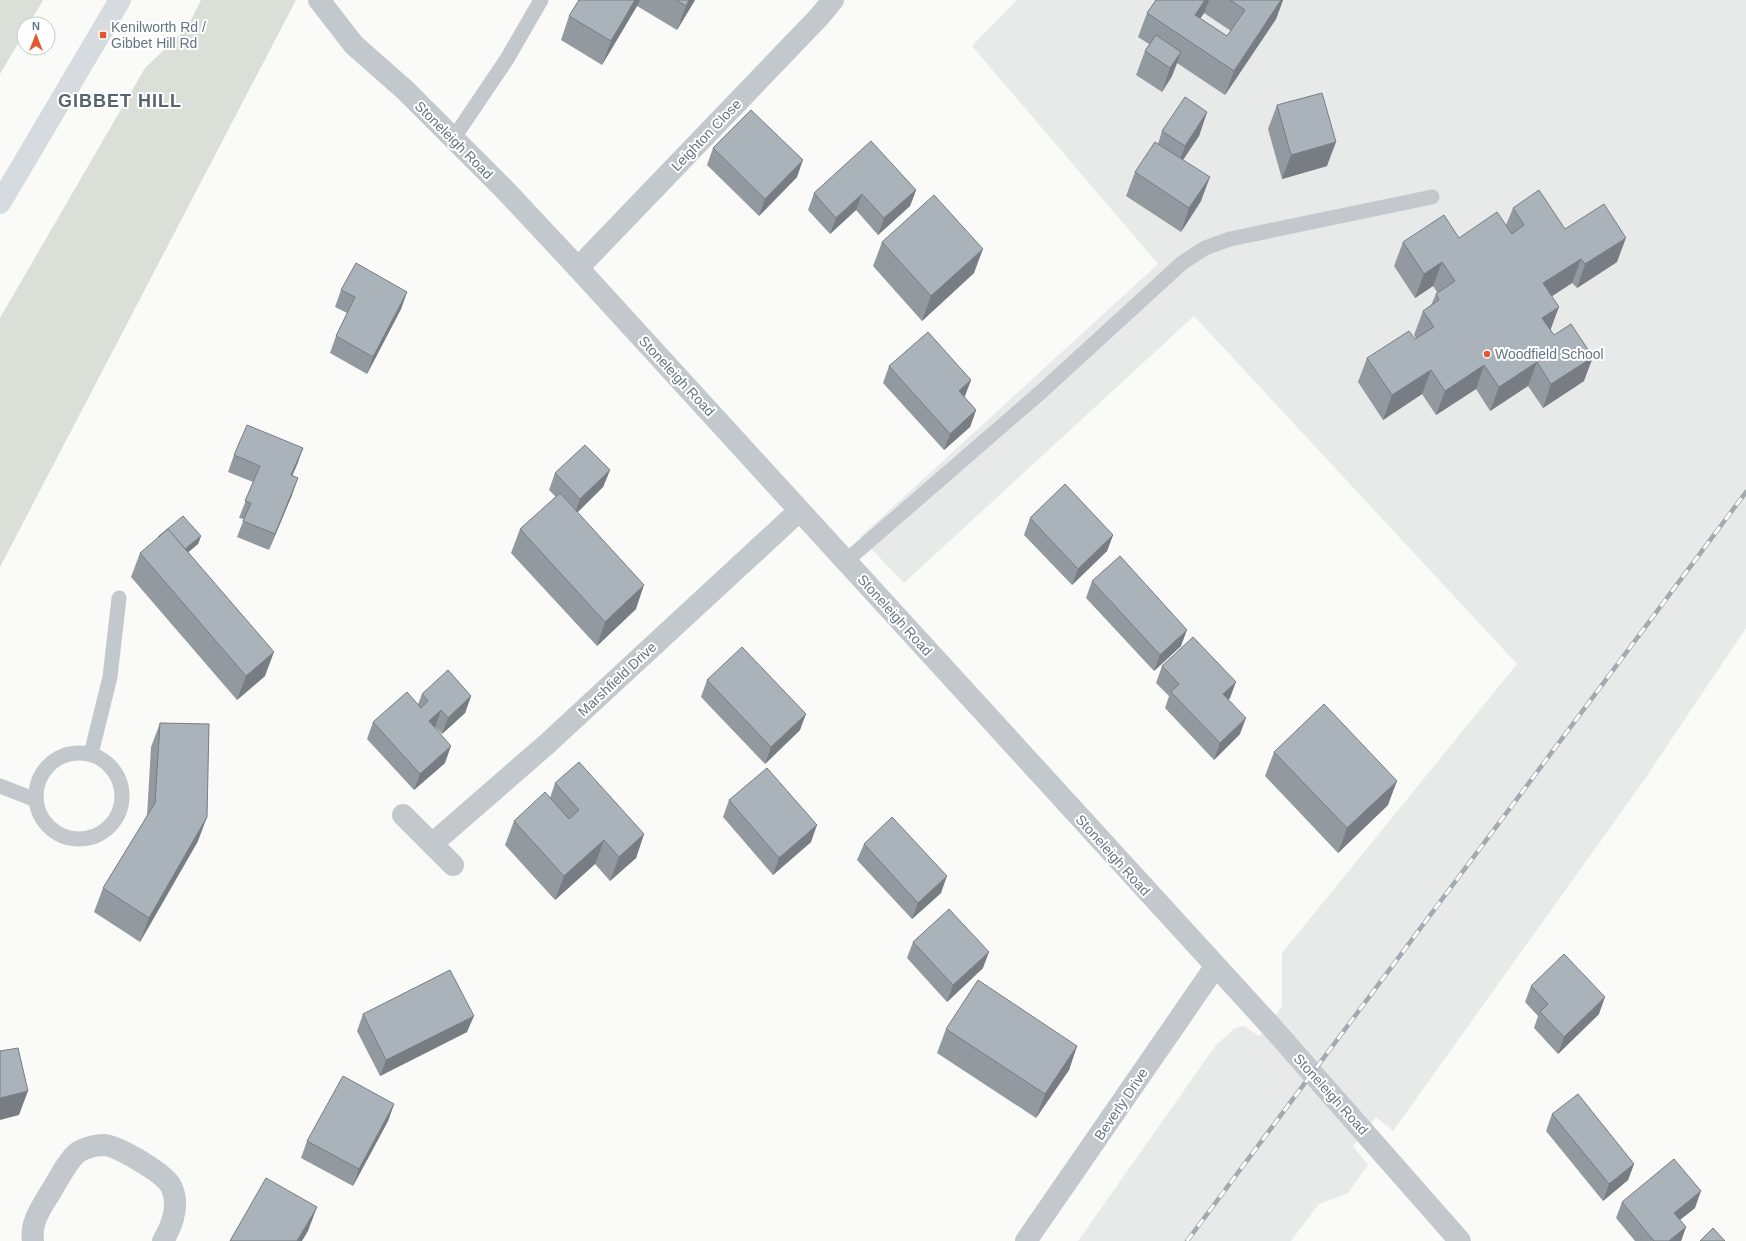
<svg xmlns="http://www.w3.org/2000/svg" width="1746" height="1241" viewBox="0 0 1746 1241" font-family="Arial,sans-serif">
<rect width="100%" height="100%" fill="#fafaf8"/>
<path fill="#e8e9e9" d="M1017,0H1746V628L1642,783L1393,1131L1376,1117L1353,1146L1368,1165L1348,1193L1319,1204L1291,1241H1078L1216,1045L1235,1028L1244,1026L1259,1036L1269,1024L1282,1006V953L1517,664L1194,316L904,583L860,537L1158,264L972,46Z"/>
<g fill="#dadfd7">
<path d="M0,0H43L29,24H24V33L0,74Z"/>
<path d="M201,0H296L0,567V318L145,68L187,28Z"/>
</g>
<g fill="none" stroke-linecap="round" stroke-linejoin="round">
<g stroke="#c3c8cc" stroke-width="15">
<path d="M453,139L507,59L541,0"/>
<path d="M846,561L1041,392L1182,263L1205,248L1230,239L1432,197"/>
<circle cx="79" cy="796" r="43"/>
<path d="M91,754L110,677L119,598"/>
<path d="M0,786L36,800"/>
</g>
<g stroke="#c3c8cc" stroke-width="22">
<path d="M578,268L819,17L833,0"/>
<path d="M403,815L453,865"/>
<path d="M432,844L548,743L799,511"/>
<path d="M33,1241C30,1223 41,1208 50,1193C57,1182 69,1157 80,1151C88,1147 95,1145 104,1145C118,1146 164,1173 171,1186C180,1204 173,1224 163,1241"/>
<path d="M1026,1241L1215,967"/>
</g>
<path stroke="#c3c8cc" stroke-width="22" d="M319,0L354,45L405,90L505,190L578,268L1269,1024L1460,1241"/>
<path stroke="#d6dbdf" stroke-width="22" d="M0,203L120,0"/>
<defs>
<path id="rail" d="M1187,1241L1746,492"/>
</defs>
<use href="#rail" stroke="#a2aab0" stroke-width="4.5"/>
<use href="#rail" stroke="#fff" stroke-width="3" stroke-dasharray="9" stroke-linecap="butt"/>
</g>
<g fill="#929a9f" fill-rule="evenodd">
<path d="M579,0H695L677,30L637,6L602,65L561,40L569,16Z"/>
<path d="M1156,0H1283L1276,19L1225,95L1177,63L1172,76L1162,92L1136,75L1145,51L1149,44L1138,37L1147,13ZM1204,13L1231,31L1227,36L1200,18Z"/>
<path d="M1277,105L1327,166L1282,179L1268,129Z"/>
<path d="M1207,112L1199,136L1183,160L1201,201L1181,232L1126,196L1135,172L1158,144L1162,131Z"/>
<path d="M713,148L797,177L759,216L707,165Z"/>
<path d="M916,190L910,206L878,235L856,210L830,234L808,210L814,193Z"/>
<path d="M1513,208L1565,229L1617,262L1577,288L1572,283L1552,296L1551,331L1584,381L1543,408L1528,386L1490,411L1476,389L1436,415L1422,394L1383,420L1358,382L1367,358L1416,338L1414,335L1423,311L1431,305L1436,294L1437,292L1433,286L1415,298L1394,266L1403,242L1459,238L1506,225Z"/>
<path d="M882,242L974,273L922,321L873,266Z"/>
<path d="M341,290L407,292L401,309L367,374L330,353L336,336L347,313L335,307Z"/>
<path d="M889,366L971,380L964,397L976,410L970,427L944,450L883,383Z"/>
<path d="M303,448L292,476V495L269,550L237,537L244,519L239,518L253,482L228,472L234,455Z"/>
<path d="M610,470L603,487L577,512L636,609L597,646L511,553L520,529L556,497L549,490L555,473Z"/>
<path d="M1030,518L1113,535L1107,551L1072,585L1024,535Z"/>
<path d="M201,536L198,544L188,552L265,676L237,700L131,577L140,553Z"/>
<path d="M1092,581L1181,646L1154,671L1086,598Z"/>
<path d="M1162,666L1230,698L1228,699L1240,734L1214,760L1165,708L1169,696L1156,683Z"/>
<path d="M707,680L800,730L765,764L701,697Z"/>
<path d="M422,694L471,696L465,713L442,734L435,727H434L445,763L414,790L367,739L373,722L418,704Z"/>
<path d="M160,723L198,841L140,942L94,912L103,888L147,816L151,747Z"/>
<path d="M1274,752L1388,805L1338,853L1265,776Z"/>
<path d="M555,783L644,834L636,858L610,881L595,864L555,900L505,845L514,821L550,798Z"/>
<path d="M729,800L811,842L773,875L723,817Z"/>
<path d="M864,844L941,893L912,919L857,860Z"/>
<path d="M913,942L983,968L947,1002L907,958Z"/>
<path d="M1531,986L1599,1014L1558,1054L1534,1028L1538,1016L1525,1002Z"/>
<path d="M363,1014L467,1032L380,1076L357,1031Z"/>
<path d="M946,1029L1077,1046L1069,1070L1036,1118L937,1053Z"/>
<path d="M394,1104L388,1121L353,1186L301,1158L307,1141Z"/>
<path d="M1552,1114L1634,1164L1628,1180L1603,1201L1546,1131Z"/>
<path d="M1622,1202L1695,1208L1680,1220L1686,1227L1681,1241H1635L1616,1218Z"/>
</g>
<g fill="#777d82">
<path d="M635,0H640L637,6L602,65L611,41Z"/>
<path d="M689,0H695L677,30L686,6Z"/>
<path d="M1205,0H1209L1204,13L1186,39L1195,15Z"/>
<path d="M1281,0H1283L1276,19L1225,95L1234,71Z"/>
<path d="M1181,52L1172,76L1162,92L1170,68Z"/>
<path d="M1207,112L1199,136L1176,170L1185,146Z"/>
<path d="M1336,142L1327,166L1282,179L1291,155Z"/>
<path d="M803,160L797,177L759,216L765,199Z"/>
<path d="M1210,177L1201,201L1181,232L1189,208Z"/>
<path d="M916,190L910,206L878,235L884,218Z"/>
<path d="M862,194L856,210L830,234L836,218Z"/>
<path d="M1626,238L1617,262L1577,288L1585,264Z"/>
<path d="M983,249L974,273L922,321L931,296Z"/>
<path d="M1581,259L1572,283L1534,308L1543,283Z"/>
<path d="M1442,262L1433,286L1415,298L1424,274Z"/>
<path d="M407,292L401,309L367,374L373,357Z"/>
<path d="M1559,307L1550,331L1542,318Z"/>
<path d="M1593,357L1584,381L1543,408L1551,384Z"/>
<path d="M1537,362L1528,386L1490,411L1499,387Z"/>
<path d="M1484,365L1476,389L1436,415L1445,391Z"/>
<path d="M1431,370L1422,394L1383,420L1392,395Z"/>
<path d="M971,380L965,396L953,408L959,391Z"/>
<path d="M976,410L970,427L944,450L950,434Z"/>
<path d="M303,448L297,465L285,492L291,475Z"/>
<path d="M610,470L603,487L574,516L580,499Z"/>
<path d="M298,478L292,495L269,550L275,534Z"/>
<path d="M1113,535L1107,551L1072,585L1078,569Z"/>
<path d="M201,536L198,544L172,566L175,558Z"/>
<path d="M644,585L636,609L597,646L605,622Z"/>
<path d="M1187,630L1181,646L1154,671L1160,655Z"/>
<path d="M274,652L265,676L237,700L246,676Z"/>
<path d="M1236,682L1230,698L1217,710L1223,694Z"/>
<path d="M471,696L465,713L442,734L448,718Z"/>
<path d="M441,710L435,727L422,737L429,721Z"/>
<path d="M806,714L800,730L765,764L771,747Z"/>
<path d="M1246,718L1240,734L1214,760L1220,743Z"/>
<path d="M451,746L445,763L414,790L420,774Z"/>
<path d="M1397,781L1388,805L1338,853L1347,828Z"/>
<path d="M207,817L198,841L140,942L149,918Z"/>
<path d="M817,825L811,842L773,875L779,858Z"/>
<path d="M644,834L636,858L610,881L619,857Z"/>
<path d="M604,840L595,864L555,900L564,876Z"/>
<path d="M947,876L941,893L912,919L918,903Z"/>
<path d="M989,952L983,968L947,1002L953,985Z"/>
<path d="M1605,997L1599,1014L1558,1054L1564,1037Z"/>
<path d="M474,1016L467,1032L380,1076L386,1060Z"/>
<path d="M1077,1046L1069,1070L1036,1118L1045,1094Z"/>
<path d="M28,1091L19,1115L0,1120V1098Z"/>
<path d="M394,1104L388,1121L353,1186L359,1169Z"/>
<path d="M1634,1164L1628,1180L1603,1201L1609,1184Z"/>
<path d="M1701,1191L1695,1208L1668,1229L1674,1213Z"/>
<path d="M317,1207L308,1231L302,1241H297Z"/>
<path d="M1686,1227L1681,1241H1669Z"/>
</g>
<g fill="#aab3b9" stroke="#777d82">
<path d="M579,0H635L611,41L569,16Z"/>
<path d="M676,0H689L686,6Z"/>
<path d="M1156,0H1205L1195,15L1227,36L1245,10L1230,0H1281L1234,71L1147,13Z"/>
<path d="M1156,35L1181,52L1170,68L1145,51Z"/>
<path d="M1322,93L1336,142L1291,155L1277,105Z"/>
<path d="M1185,97L1207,112L1185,146L1162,131Z"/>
<path d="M751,110L803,160L765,199L713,148Z"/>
<path d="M871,141L916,190L884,218L862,194L836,218L814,193Z"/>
<path d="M1155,142L1210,177L1189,208L1135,172Z"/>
<path d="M1539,190L1565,229L1604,204L1626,238L1585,264L1581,259L1543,283L1559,307L1542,318L1554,335L1571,324L1593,357L1551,384L1537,362L1499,387L1484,365L1445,391L1431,370L1392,395L1367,358L1409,331L1415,339L1434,327L1423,311L1439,300L1436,294L1455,281L1442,262L1424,274L1403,242L1444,215L1459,238L1497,212L1512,234L1524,225L1513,208Z"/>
<path d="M934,195L983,249L931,296L882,242Z"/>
<path d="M356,263L407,292L373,357L336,336L355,297L341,290Z"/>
<path d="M928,332L971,380L959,391L976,410L950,434L889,366Z"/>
<path d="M247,425L303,448L291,475L298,478L275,534L243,521L251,503L245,501L260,466L234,455Z"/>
<path d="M585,445L610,470L580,499L555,473Z"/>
<path d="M1065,484L1113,535L1078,569L1030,518Z"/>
<path d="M560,493L644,585L605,622L520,529Z"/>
<path d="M183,516L201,536L185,549L168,529L158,537Z"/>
<path d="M168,529L274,652L246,676L140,553Z"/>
<path d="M1120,556L1187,630L1160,655L1092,581Z"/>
<path d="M1193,637L1236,682L1223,694L1246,718L1220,743L1171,692L1179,684L1162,666Z"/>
<path d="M742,647L806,714L771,747L707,680Z"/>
<path d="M448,670L471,696L448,718L441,710L429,721L451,746L420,774L373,722L407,692L421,708L428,701L422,694Z"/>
<path d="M1324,704L1397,781L1347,828L1274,752Z"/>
<path d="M160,723L209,724L207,817L149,918L103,888L155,803Z"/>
<path d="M579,762L644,834L619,857L604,840L564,876L514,821L545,792L569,819L579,810L555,783Z"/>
<path d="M767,768L817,825L779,858L729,800Z"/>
<path d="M892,817L947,876L918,903L864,844Z"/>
<path d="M949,909L989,952L953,985L913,942Z"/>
<path d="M1564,954L1605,997L1564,1037L1540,1012L1548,1004L1531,986Z"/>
<path d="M450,970L474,1016L386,1060L363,1014Z"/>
<path d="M978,980L1077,1046L1045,1094L946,1029Z"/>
<path d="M18,1048L28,1091L0,1098V1051Z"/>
<path d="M343,1076L394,1104L359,1169L307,1141Z"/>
<path d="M1578,1094L1634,1164L1609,1184L1552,1114Z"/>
<path d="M1674,1159L1701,1191L1674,1213L1686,1227L1669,1241H1654L1622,1202Z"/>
<path d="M266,1178L317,1207L297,1241H230Z"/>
<path d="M1713,1228L1725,1241H1700Z"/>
</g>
<g fill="#e4572e" stroke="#fff" stroke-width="1.5">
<rect x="99" y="31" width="8" height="8" rx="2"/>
<circle cx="1487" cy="354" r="4"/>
</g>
<g text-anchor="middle" stroke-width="4" stroke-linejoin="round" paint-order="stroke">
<g font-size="14" fill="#657683" stroke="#fff" text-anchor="start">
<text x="111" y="32">Kenilworth Rd /<tspan x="111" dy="16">Gibbet Hill Rd</tspan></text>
<text x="1495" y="359">Woodfield School</text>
</g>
<g font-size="14" fill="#657683" stroke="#fff">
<text transform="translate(706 135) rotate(-46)" y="5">Leighton Close</text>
<text transform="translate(454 140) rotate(45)" y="5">Stoneleigh Road</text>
<text transform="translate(677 376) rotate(47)" y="5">Stoneleigh Road</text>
<text transform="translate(895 615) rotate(48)" y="5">Stoneleigh Road</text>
<text transform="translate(617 679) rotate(-43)" y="5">Marshfield Drive</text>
<text transform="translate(1113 855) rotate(48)" y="5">Stoneleigh Road</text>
<text transform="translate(1331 1094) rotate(48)" y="5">Stoneleigh Road</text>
<text transform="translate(1121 1104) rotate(-56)" y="5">Beverly Drive</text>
</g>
<g font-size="18" font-weight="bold" letter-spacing="1" fill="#57646e" stroke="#fff">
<text x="120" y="107">GIBBET HILL</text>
</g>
</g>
<g transform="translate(36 36)"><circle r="19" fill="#ffffff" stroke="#c1c8cd"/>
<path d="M0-3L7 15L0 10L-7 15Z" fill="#e4572e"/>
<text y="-6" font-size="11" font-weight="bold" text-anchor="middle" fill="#657683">N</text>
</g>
</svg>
